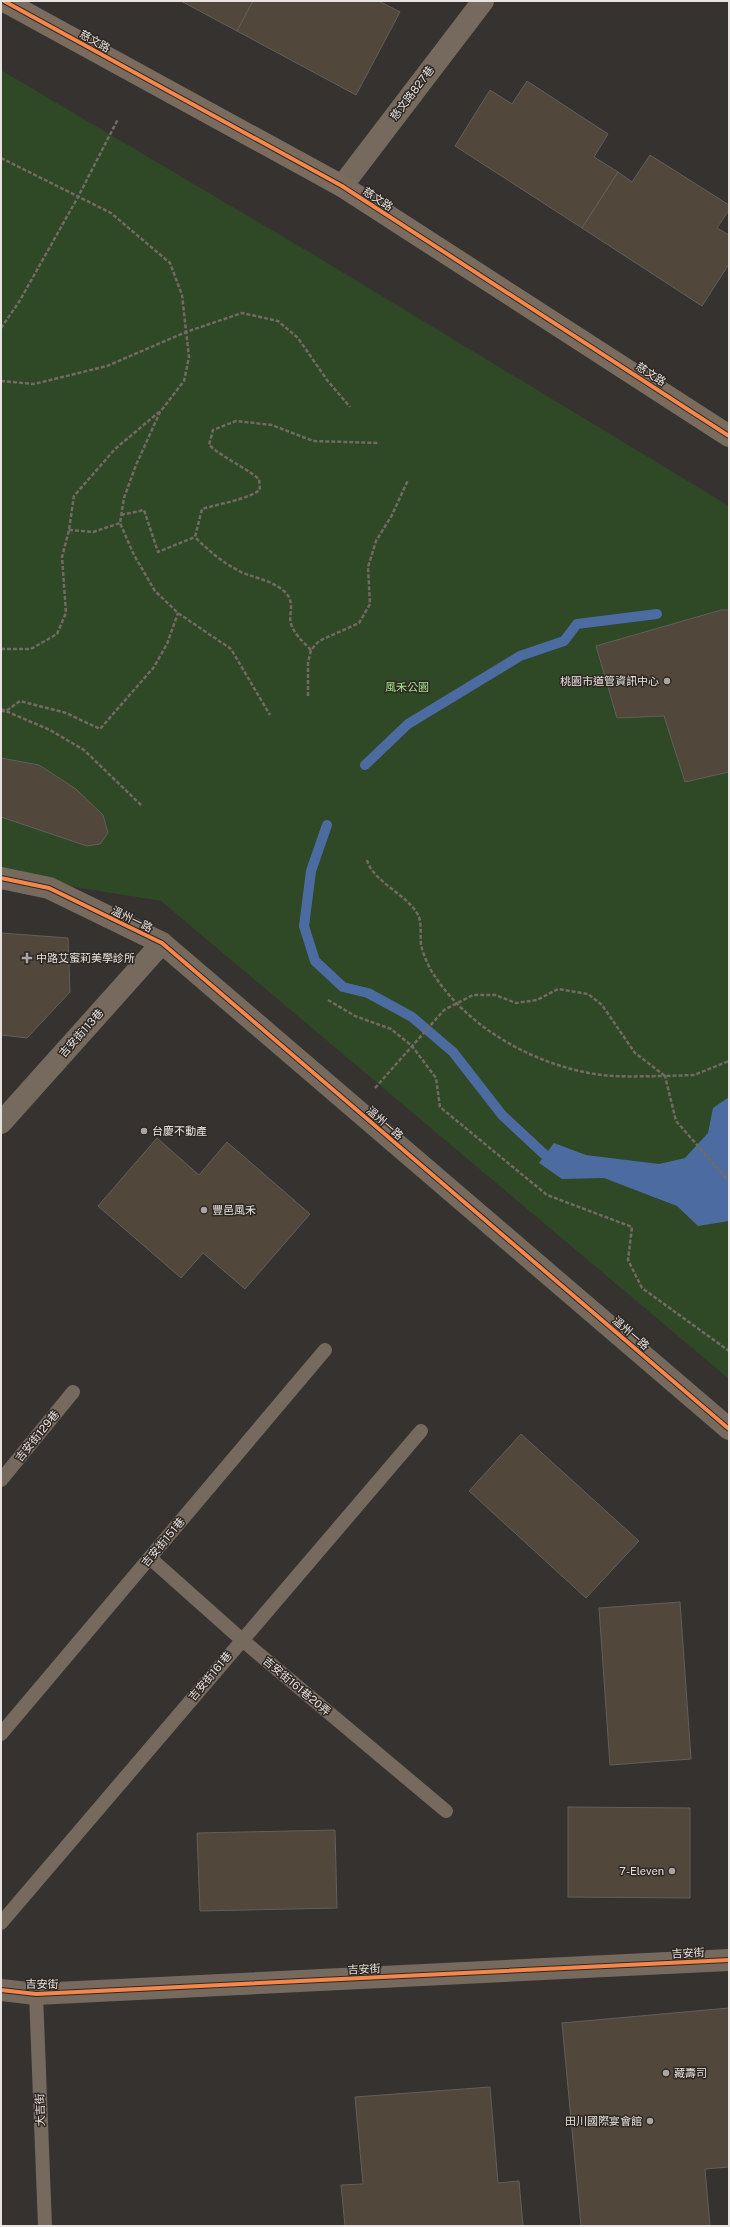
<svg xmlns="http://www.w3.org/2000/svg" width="730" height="2227" viewBox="0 0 730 2227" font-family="'Public Sans','Noto Sans TC',sans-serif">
<rect width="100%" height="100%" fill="#353230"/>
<path fill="#2f4825" d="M1,70L309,252L729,506V1379L161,901L1,875Z"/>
<path fill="#4c6ba0" d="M729,1097V1221L698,1226L677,1206L604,1178L562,1179L539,1163L554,1143L586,1155L659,1164L685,1158L708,1133L713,1108Z"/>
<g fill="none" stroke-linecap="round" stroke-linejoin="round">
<g stroke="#4c6ba0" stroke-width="10">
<path d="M365,765L408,724L520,656L564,641L577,624L657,614"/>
<path d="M327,825L311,871L304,926L315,961L343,987L368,993L412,1017L453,1052L502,1115L545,1155"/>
</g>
</g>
<g fill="#52473b" stroke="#615e5c">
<path d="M181,1H253L237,31Z"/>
<path d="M253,1H379L400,12L356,95L237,31Z"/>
<path d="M527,81L608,134L594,157L618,172L582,228L455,146L490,90L512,104Z"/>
<path d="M650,155L729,205V210L717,228L729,235V264L702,306L582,228L618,172L632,182Z"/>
<path d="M721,610H729V772L685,782L664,716L617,718L596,646Z"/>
<path d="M1,758L39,765L76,789L103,815L108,833L100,844L87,846L1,817Z"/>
<path d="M1,933L68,938L70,992L27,1038L1,1035Z"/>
<path d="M157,1138L199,1175L227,1142L310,1214L245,1289L203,1253L181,1278L98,1206Z"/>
<path d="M521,1434L639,1541L586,1598L469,1491Z"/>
<path d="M680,1602L691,1759L610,1765L599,1608Z"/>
<path d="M568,1807L690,1808V1898L568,1897Z"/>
<path d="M335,1830L337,1908L200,1911L197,1833Z"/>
<path d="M729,2008V2167L705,2169L710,2226H581L562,2023Z"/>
<path d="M490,2087L498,2183L519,2181L523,2226H345L341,2185L363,2184L355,2097Z"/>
</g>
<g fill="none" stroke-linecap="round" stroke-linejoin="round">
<g stroke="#726a63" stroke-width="2.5" stroke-dasharray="4 2" stroke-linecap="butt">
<path d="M1,158L111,213L170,263L182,295L189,357L184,381L160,412L136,465L124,498L120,523L134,555L155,591L178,613L231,649L270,715"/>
<path d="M1,328L19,302L78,197L118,119"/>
<path d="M1,381L34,384L107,366L186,332L242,313L278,321L298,338L327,380L350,407"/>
<path d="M121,515L144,510L158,552L195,537"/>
<path d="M69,530L93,532L120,523"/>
<path d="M1,649H31L57,634L66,613L62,557L69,530L74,496L115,449L159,412"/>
<path d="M311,650C303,642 295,635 291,624C288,614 296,603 285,592C272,580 257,579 241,572C223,563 209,551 195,537L202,509C221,503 243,501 260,490L259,479C243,466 225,459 209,445L213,430L236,421L272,425L313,441L378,443"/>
<path d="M308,696V663L311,650L319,641L359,623L370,604L368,567L376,541L392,515L408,480"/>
<path d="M1,709L50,730L84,750L141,805"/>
<path d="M1,711H6L20,701L66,713L100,729L154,667L167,644L178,613"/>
<path d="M367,860C373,882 407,894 418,915C422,922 420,936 421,945C423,954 429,968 434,975C468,1027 530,1062 589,1073C615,1078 640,1076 665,1076L676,1121L729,1181"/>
<path d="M328,1000L355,1016L391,1029L412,1046L436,1078L440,1107L547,1195L632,1227L628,1260L642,1288L729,1351"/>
<path d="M375,1088L444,1010L473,995H495L516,1003L537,1000L558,989L588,994L602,1005L635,1053L665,1076L694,1075L729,1061"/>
</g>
<g stroke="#766a5f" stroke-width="14">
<path d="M1,1480L73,1392"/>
<path d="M150,1558L241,1639L446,1811"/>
<path d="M1,1734L325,1350"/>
<path d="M1,1923L421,1431"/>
<path d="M36,1994L45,2226"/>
</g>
<g stroke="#766a5f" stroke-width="22">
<path d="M342,186L483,1"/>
<path d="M1,878L49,888L162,943L729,1429"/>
<path d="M1,1123L162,943"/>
<path d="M1,1990L36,1994L729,1960"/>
</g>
<path stroke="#796c5f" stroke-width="22" d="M4,1L342,186L729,436"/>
<defs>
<g id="cycleway">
<path d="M4,1L342,186L729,436"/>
<path d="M1,878L49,888L162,943L729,1429"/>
<path d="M1,1990L36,1994L729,1960"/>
</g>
</defs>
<use href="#cycleway" stroke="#2e2823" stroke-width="6"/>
<use href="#cycleway" stroke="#f5874c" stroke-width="4"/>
</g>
<g fill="#a9a5a2" stroke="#2e2823" stroke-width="1.5">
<circle cx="667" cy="681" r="4"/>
<path d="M25 952h4v4h4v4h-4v4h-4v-4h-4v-4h4z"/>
<circle cx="144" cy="1131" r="4"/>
<circle cx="204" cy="1210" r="4"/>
<circle cx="672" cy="1871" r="4"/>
<circle cx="666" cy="2073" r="4"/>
<circle cx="650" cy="2121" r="4"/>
</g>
<g text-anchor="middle" stroke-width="3" stroke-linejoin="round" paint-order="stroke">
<g font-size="11" fill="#e8e3e0" stroke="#2e2823">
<text transform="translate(95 41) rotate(29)" y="4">慈文路</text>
<text transform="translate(412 93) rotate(-53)" y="4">慈文路827巷</text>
<text transform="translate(378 199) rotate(33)" y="4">慈文路</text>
<text transform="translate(651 374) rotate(33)" y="4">慈文路</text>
<text transform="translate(132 919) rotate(26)" y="4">溫州一路</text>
<text transform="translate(81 1033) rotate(-48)" y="4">吉安街113巷</text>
<text transform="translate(385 1123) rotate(41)" y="4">溫州一路</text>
<text transform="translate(631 1333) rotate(41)" y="4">溫州一路</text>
<text transform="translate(37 1436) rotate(-51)" y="4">吉安街129巷</text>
<text transform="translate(163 1542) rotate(-50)" y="4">吉安街151巷</text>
<text transform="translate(210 1676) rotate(-50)" y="4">吉安街161巷</text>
<text transform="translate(297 1686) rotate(40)" y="4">吉安街161巷20弄</text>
<text transform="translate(688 1953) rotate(-3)" y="4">吉安街</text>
<text transform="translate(364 1969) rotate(-3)" y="4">吉安街</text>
<text transform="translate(42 1984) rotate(1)" y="4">吉安街</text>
<text transform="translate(40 2110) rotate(-92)" y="4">大吉街</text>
</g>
<g font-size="11" fill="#e8e3e0" stroke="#2e2823" text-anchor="start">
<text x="659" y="685" text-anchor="end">桃園市道管資訊中心</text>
<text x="36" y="962">中路艾蜜莉美學診所</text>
<text x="152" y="1135">台慶不動產</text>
<text x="212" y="1214">豐邑風禾</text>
<text x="664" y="1875" text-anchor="end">7-Eleven</text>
<text x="674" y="2077">藏壽司</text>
<text x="642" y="2125" text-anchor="end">田川國際宴會館</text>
</g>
<g font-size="11" fill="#a3e18c" stroke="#2e2823">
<text x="407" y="691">風禾公園</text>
</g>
</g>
<rect width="730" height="2227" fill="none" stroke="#e8e3e0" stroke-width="4"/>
</svg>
